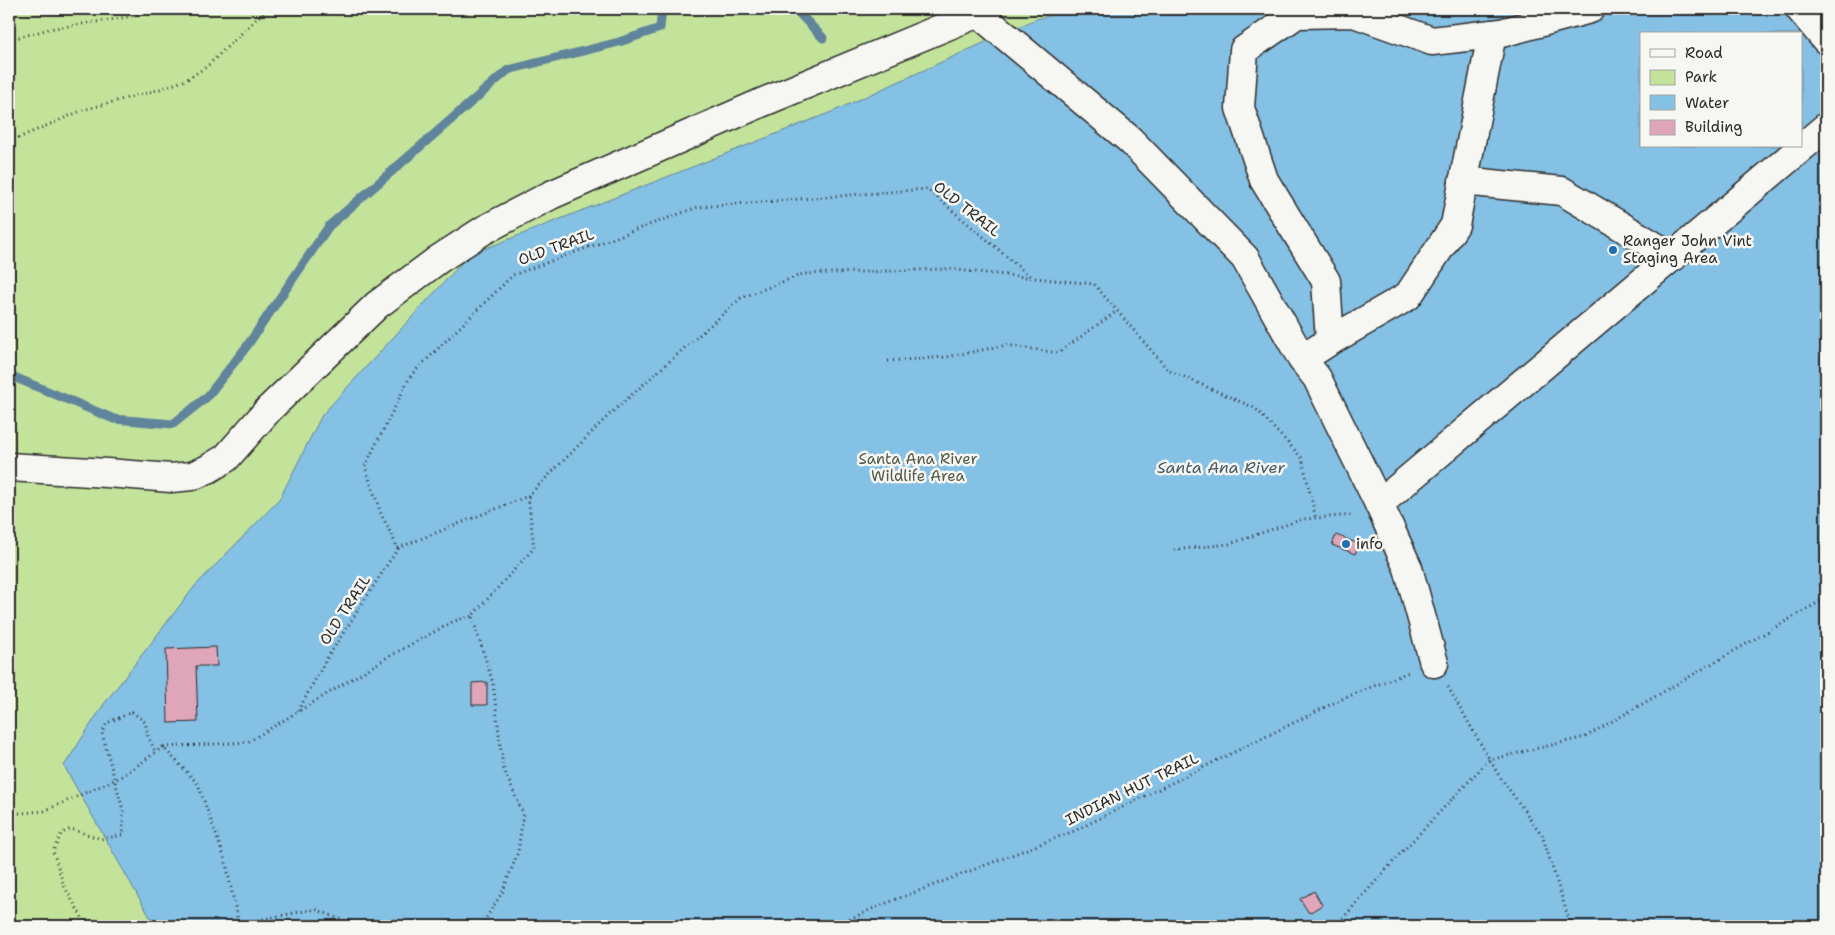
<svg xmlns="http://www.w3.org/2000/svg" width="1835" height="935" viewBox="0 0 1835 935" font-family="'Shantell Sans',sans-serif">
<rect width="100%" height="100%" fill="#f1e6e7"/>
<filter id="ink" filterUnits="userSpaceOnUse"><feTurbulence type="fractalNoise" baseFrequency=".02" numOctaves="2"/><feDisplacementMap in="SourceGraphic" scale="10" xChannelSelector="R" yChannelSelector="G"/><feConvolveMatrix kernelMatrix="1 2 1 2 8 2 1 2 1" color-interpolation-filters="sRGB"/></filter>
<g filter="url(#ink)">
<path fill="#c3e39b" stroke="#778763" fill-rule="evenodd" d="M9,9H1826V926H9ZM1641,34H1801V146H1641Z"/>
<path fill="#85c0e5" stroke="#61849b" fill-rule="evenodd" d="M1080,9H1826V926H155L64,766L104,704L195,586L279,500L322,415L469,255L834,111L1036,19ZM1641,34H1801V146H1641Z"/>
<g fill="none" stroke-linecap="round" stroke-linejoin="round">
<g stroke="#61849b" stroke-width="9">
<path d="M795,9L823,38"/>
<path d="M9,375L114,419L173,424L207,397L247,346L329,226L508,70L619,42L660,28L662,9"/>
</g>
</g>
<g fill="#dfa6b9" stroke="#2b2b2b">
<path d="M1336,535L1359,544L1355,554L1332,545Z"/>
<path d="M216,647L217,666H196L198,722L168,723L166,649Z"/>
<path d="M487,682V705H472V683Z"/>
<path d="M1314,891L1322,905L1309,913L1300,899Z"/>
</g>
<g fill="none" stroke-linecap="round" stroke-linejoin="round">
<defs>
<g id="minor">
<path d="M1800,9L1826,40"/>
<path d="M978,13L1130,140L1245,258L1302,359L1317,378L1379,504L1408,568L1434,663"/>
<path d="M1463,181L1562,191L1673,257"/>
<path d="M1330,341L1408,296L1455,225L1492,34"/>
<path d="M1302,359L1330,341L1326,281L1264,180L1240,108L1244,50L1297,14L1354,13L1432,41L1501,33L1590,9"/>
<path d="M9,467L107,473L171,478L192,476L208,469L226,458L269,409L377,305L439,259L484,230L551,195L761,103L988,9"/>
<path d="M1379,504L1826,127"/>
</g>
</defs>
<use href="#minor" stroke="#2b2b2b" stroke-width="31"/>
<g stroke="#2b2b2b" stroke-width="3" stroke-dasharray="1 4" stroke-linecap="butt">
<path d="M9,40L49,29L116,19L169,9"/>
<path d="M9,142L83,110L157,90L186,80L206,67L267,9"/>
<path d="M888,361L947,357L1007,345L1058,353L1117,311"/>
<path d="M398,548L528,496L609,415L741,298L803,274L946,269L1094,284L1168,370L1255,408L1302,458L1316,519"/>
<path d="M1174,550L1229,544L1303,519L1354,515"/>
<path d="M1448,687L1498,774L1542,835L1571,926"/>
<path d="M298,711L326,660L398,548L381,514L365,466L411,375L513,275L698,207L927,189L1032,278"/>
<path d="M164,747L248,742L388,657L454,621L472,616"/>
<path d="M9,814L44,811L121,777L163,747L198,784L226,863L239,926"/>
<path d="M238,924L315,909L357,926"/>
<path d="M87,926L64,886L53,851L62,833L71,829L101,839L123,835V810L102,733L107,723L132,712L145,722L148,736L156,753"/>
<path d="M481,926L503,891L518,852L523,814L503,767L493,683L472,616L534,548L528,496"/>
<path d="M836,926L874,908L1074,831L1344,698L1409,672"/>
<path d="M1336,926L1399,855L1489,760L1585,737L1826,598"/>
</g>
<use href="#minor" stroke="#f6f6f2" stroke-width="28"/>
</g>
</g>
<g fill="#1f6fb2" stroke="#f6f6f2" stroke-width="2">
<circle cx="1613" cy="250" r="5"/>
<circle cx="1346" cy="544" r="5"/>
</g>
<g text-anchor="middle" stroke-width="5" stroke-linejoin="round" paint-order="stroke">
<g font-size="15" fill="#2b2b2b" stroke="#f6f6f2">
<text transform="translate(967 209) rotate(38)" y="5">OLD TRAIL</text>
<text transform="translate(556 247) rotate(-20)" y="5">OLD TRAIL</text>
<text transform="translate(345 610) rotate(-57)" y="5">OLD TRAIL</text>
<text transform="translate(1132 789) rotate(-26)" y="5">INDIAN HUT TRAIL</text>
</g>
<g font-size="15" fill="#2b2b2b" stroke="#f6f6f2" text-anchor="start">
<text x="1623" y="246">Ranger John Vint<tspan x="1623" dy="17">Staging Area</tspan></text>
<text x="1356" y="549">info</text>
</g>
<g font-size="15" fill="#515947" stroke="#f6f6f2">
<text x="918" y="464">Santa Ana River<tspan x="918" dy="17">Wildlife Area</tspan></text>
</g>
<g font-size="16" font-style="italic" fill="#465863" stroke="#f6f6f2">
<text x="1221" y="473">Santa Ana River</text>
</g>
</g>
<rect width="1835" height="935" fill="none" stroke="#f6f6f2" stroke-width="30"/>
<rect x="15" y="15" width="1805" height="905" fill="none" stroke="#2b2b2b" stroke-width="2" filter="url(#ink)"/>
<rect x="1640" y="32" width="162" height="115" fill="#f6f6f2" stroke="#a5a5a2"/>
<rect x="1650" y="49" width="25" height="8" fill="#f6f6f2" stroke="#a5a5a2"/>
<text x="1685" y="58" font-size="15" fill="#2b2b2b">Road</text>
<rect x="1650" y="70" width="25" height="15" fill="#c3e39b" stroke="#a5a5a2"/>
<text x="1685" y="82" font-size="15" fill="#2b2b2b">Park</text>
<rect x="1650" y="95" width="25" height="15" fill="#85c0e5" stroke="#a5a5a2"/>
<text x="1685" y="108" font-size="15" fill="#2b2b2b">Water</text>
<rect x="1650" y="120" width="25" height="15" fill="#dfa6b9" stroke="#a5a5a2"/>
<text x="1685" y="132" font-size="15" fill="#2b2b2b">Building</text>
</svg>
